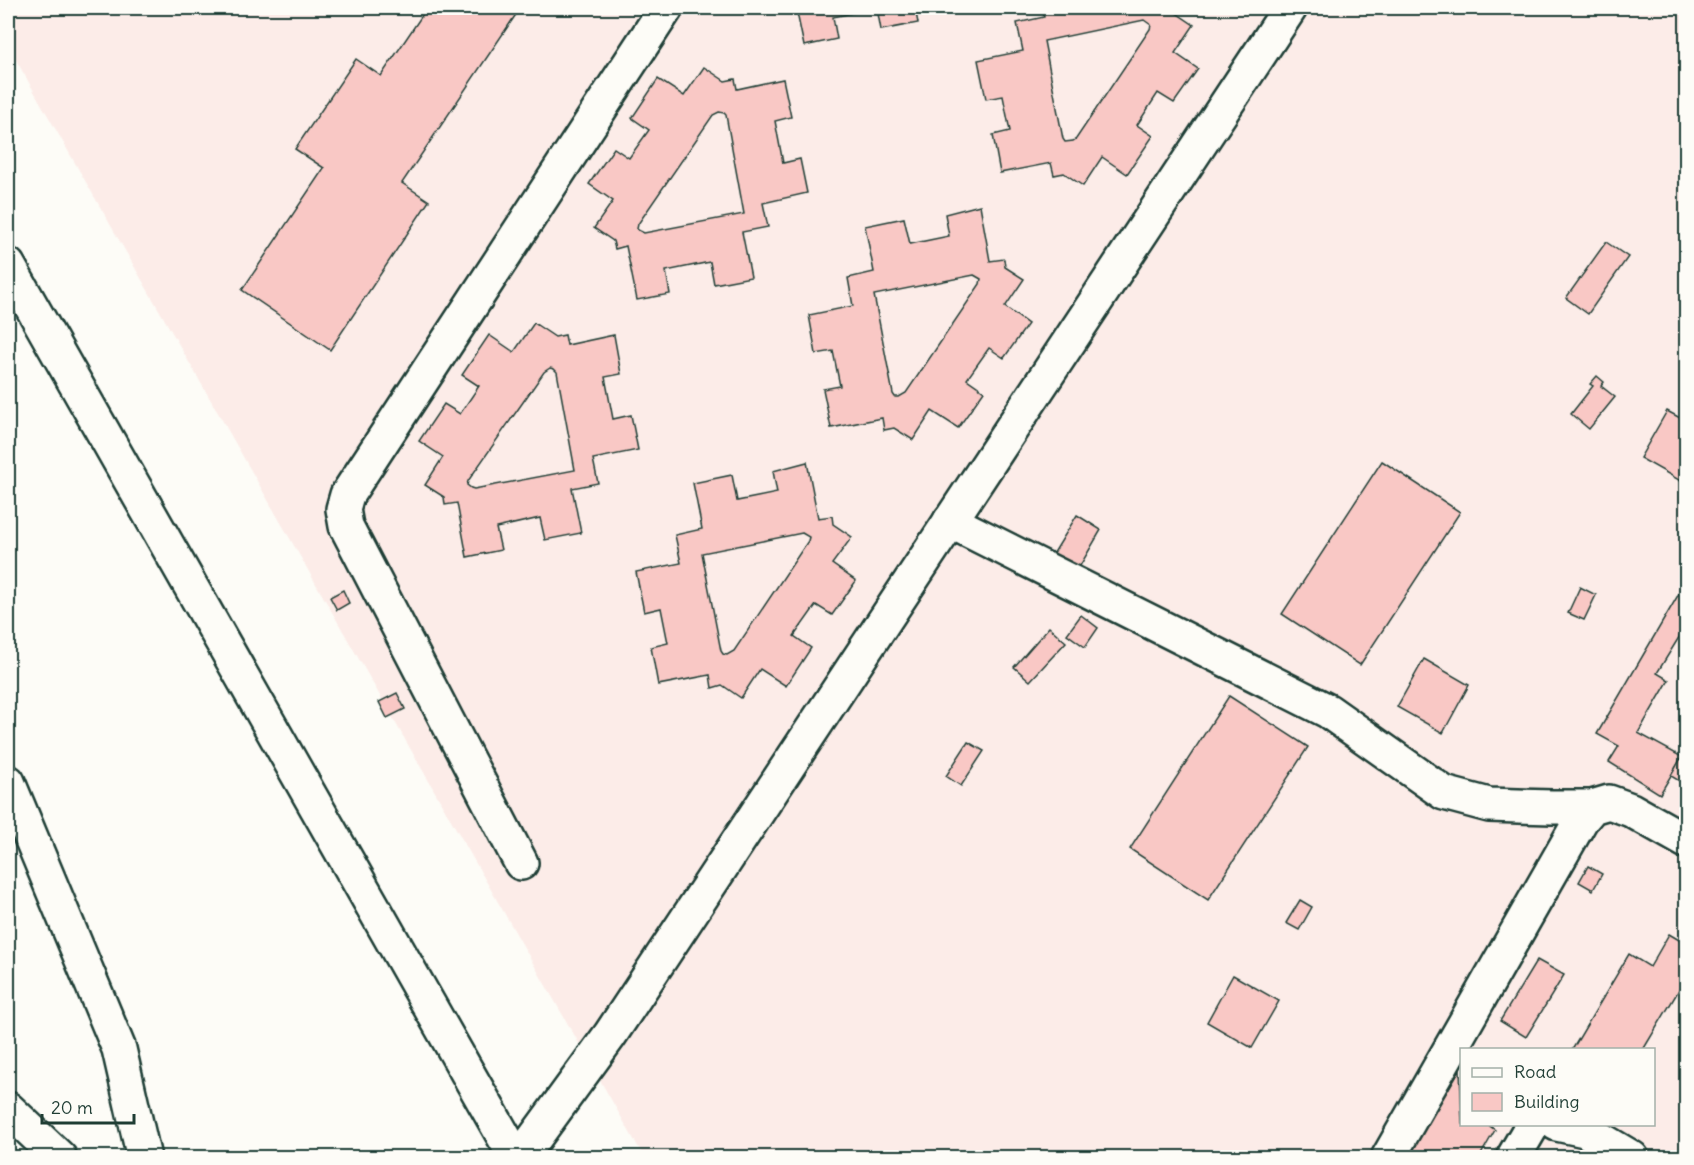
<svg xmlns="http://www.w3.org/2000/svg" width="1694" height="1165" viewBox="0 0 1694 1165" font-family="Delius,sans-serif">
<rect width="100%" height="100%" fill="#fdfcf7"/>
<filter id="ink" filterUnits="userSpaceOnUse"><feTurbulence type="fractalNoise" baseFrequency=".0167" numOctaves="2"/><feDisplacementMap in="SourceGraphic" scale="12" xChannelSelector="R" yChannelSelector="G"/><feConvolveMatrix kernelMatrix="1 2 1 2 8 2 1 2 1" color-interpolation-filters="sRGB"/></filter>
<g filter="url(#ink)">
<path fill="#fcece8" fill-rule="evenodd" d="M8,8H1686V1157H644L8,46ZM1462,1050H1654V1124H1462Z"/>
<g fill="#f9c8c5" stroke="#1f3d34" stroke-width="1.5" fill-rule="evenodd">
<path d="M427,8H508L517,13L402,183L429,201L330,350L242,290L324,168L295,149L356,59L381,76Z"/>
<path d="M796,8H915L918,23L881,30L877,8L833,17L837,39L804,46Z"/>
<path d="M1042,8H1174L1175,12L1194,25L1175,53L1198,69L1174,103L1158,93L1137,125L1153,136L1127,174L1102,157L1083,186L1064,173L1054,175L1051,163L1000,173L993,135L1010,131L1003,96L986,99L978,60L1023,51L1017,23L1044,17ZM1144,20L1151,25L1150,29L1076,139L1073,141L1065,142L1063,139L1044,41Z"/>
<path d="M704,67L725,81L735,79L737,89L783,79L791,117L775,121L783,163L800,159L807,193L763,203L768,227L742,232L751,277L714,284L710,262L666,271L670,294L637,300L626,246L615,249L613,241L594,228L613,201L589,184L614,148L629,158L649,130L632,118L658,79L684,96ZM719,112L724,113L726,115L744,214L644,233L640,231L637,229L638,224L713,115Z"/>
<path d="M980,205L990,261L1004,259L1005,267L1024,279L1005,307L1028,324L1004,358L989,348L967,379L984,391L958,428L932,411L913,440L894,428L884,430L882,418L831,428L823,389L840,386L833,351L816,354L809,315L853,306L848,278L874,272L865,226L904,218L910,244L949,236L945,214ZM974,275L981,279L980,284L906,393L899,397H895L893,394L874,295Z"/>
<path d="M1606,242L1628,257L1588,314L1566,298Z"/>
<path d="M534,323L555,337L565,335L567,345L614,335L621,374L605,377L613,419L631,415L638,450L593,459L598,483L572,488L581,533L545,540L540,518L496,528L501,550L467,557L457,503L445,505L444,497L425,485L443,457L419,441L444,404L460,414L479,386L462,375L489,335L514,352ZM550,368L554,369L557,372L575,470L474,489L471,488L467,485L468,481L544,372Z"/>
<path d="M1597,376L1604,382L1601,386L1615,397L1589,429L1571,414L1593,386L1590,384Z"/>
<path d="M1667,411L1686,421V484L1640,458Z"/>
<path d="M1382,461L1460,512L1360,665L1282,614Z"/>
<path d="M807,462L818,518L832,516L833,524L852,537L832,564L856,581L832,615L816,605L794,636L811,648L786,686L760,669L741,698L722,685L712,688L710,675L658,685L651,647L668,643L661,608L644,612L636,572L681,563L675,535L702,529L693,483L732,475L737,501L777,493L773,471ZM802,533L809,537L808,541L734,651L727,655L723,654L721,651L702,553Z"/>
<path d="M1077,515L1101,530L1077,571L1052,556Z"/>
<path d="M1684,585L1686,586V626L1657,673L1669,680L1638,733L1682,757L1660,794L1609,762L1619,746L1597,734Z"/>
<path d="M1580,587L1596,595L1584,620L1568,613Z"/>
<path d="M343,590L349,603L337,610L330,597Z"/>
<path d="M1081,615L1098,628L1085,647L1067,634Z"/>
<path d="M1049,627L1066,642L1030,681L1014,667Z"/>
<path d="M1424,659L1469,685L1443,733L1397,707Z"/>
<path d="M397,693L405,709L387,718L379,702Z"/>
<path d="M1229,696L1308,747L1208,900L1130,849Z"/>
<path d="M968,742L984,751L961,786L946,776Z"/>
<path d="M1686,749V785L1671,776Z"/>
<path d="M1588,866L1602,874L1593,890L1579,882Z"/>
<path d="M1300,900L1312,907L1299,930L1286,923Z"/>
<path d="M1669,934L1686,944V978L1643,1050H1572L1629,954L1650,967Z"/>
<path d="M1537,960L1564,975L1526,1037L1500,1021Z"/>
<path d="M1233,975L1279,1001L1252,1048L1207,1022Z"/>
<path d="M1460,1069L1462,1124H1487L1495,1130L1479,1158H1407Z"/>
</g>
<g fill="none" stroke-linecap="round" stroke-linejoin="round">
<defs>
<g id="street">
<path d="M950,521L1328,711L1444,793L1489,805L1552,807H1592"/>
<path d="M8,782L119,1049L144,1158"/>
<path d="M521,863L346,526L343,509L347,495L666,8"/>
<path d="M8,1109L60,1158"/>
<path d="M1557,1124L1585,1130L1632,1158"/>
<path d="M520,1158L610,1035L1290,8"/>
<path d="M1388,1158L1581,820L1592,807L1609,802L1631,810L1686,841"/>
<path d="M1513,1158L1533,1124"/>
</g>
<path id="secondary" d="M8,265L516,1158"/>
</defs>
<use href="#street" stroke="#1f3d34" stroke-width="38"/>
<use href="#secondary" stroke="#1f3d34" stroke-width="38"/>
<use href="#street" stroke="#fdfcf7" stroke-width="33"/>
<use href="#secondary" stroke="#fdfcf7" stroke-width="33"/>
</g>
</g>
<rect width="1694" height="1165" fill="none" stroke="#fdfcf7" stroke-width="30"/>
<rect x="15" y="15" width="1664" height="1135" fill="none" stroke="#1f3d34" stroke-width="2" filter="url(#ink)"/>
<rect x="1460" y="1048" width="195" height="78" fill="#fdfcf7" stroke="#a4b0a9" stroke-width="1.5"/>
<rect x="1472" y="1068" width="30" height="9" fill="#fdfcf7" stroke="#a4b0a9" stroke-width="1.5"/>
<text x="1514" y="1078" font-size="18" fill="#1f3d34">Road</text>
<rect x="1472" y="1093" width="30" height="18" fill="#f9c8c5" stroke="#a4b0a9" stroke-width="1.5"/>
<text x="1514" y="1108" font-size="18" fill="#1f3d34">Building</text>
<path d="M42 1114v9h92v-9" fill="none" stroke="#1f3d34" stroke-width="3"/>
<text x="51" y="1114" font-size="18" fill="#1f3d34" stroke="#fdfcf7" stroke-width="4.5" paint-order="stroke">20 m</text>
</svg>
